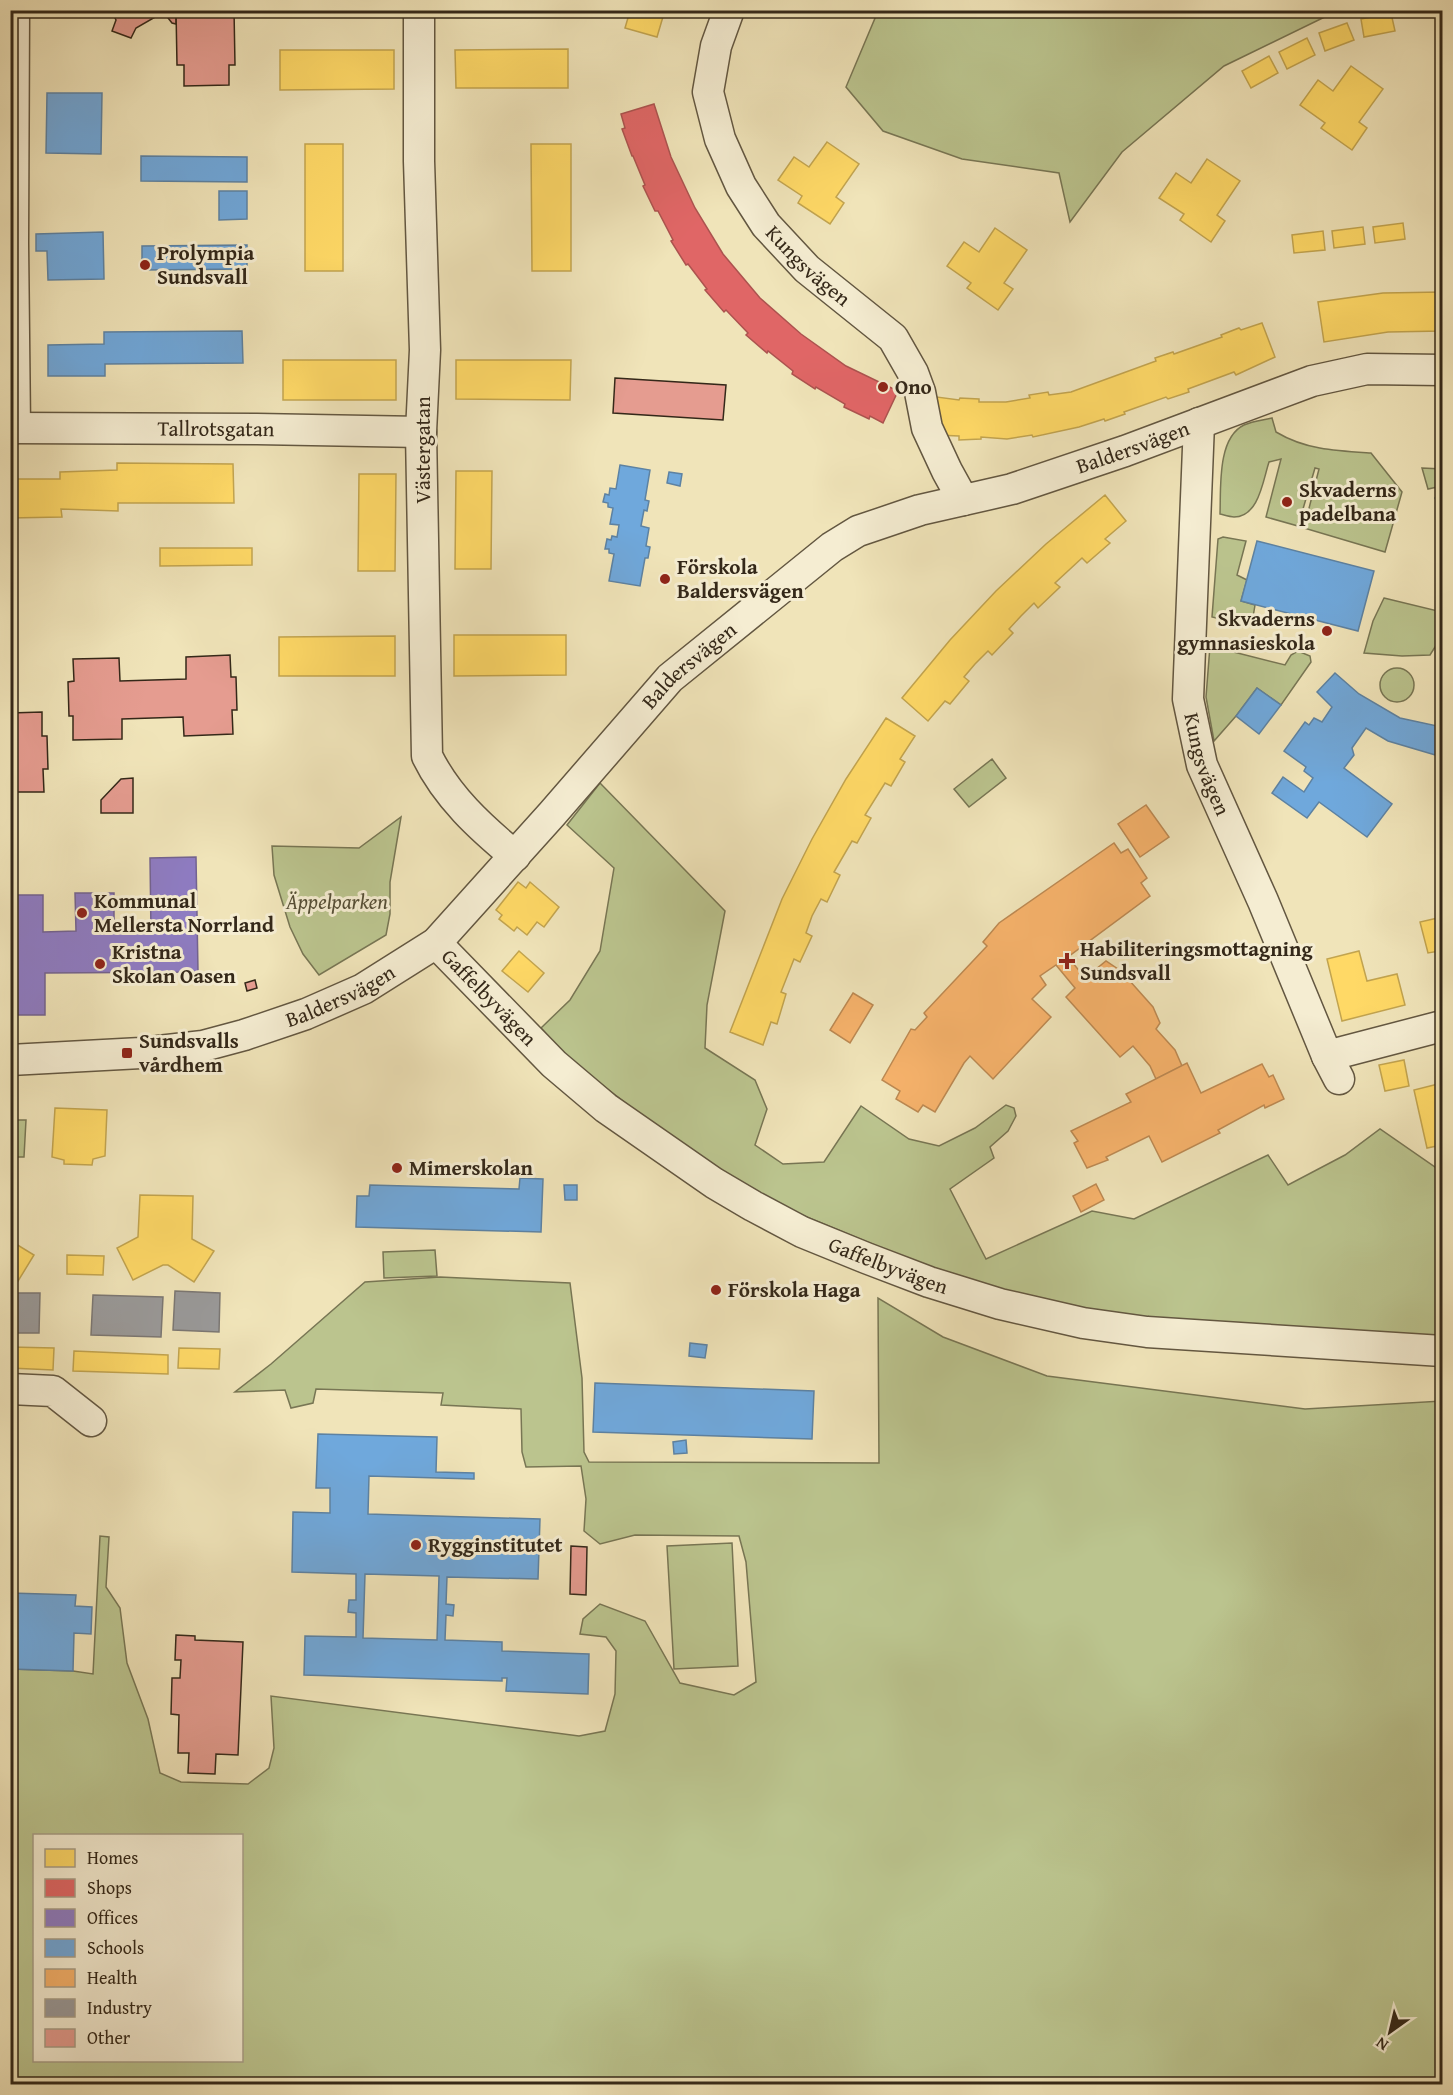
<svg xmlns="http://www.w3.org/2000/svg" width="1453" height="2095" viewBox="0 0 1453 2095" font-family="'Gentium Book Plus',serif">
<rect width="100%" height="100%" fill="#f0e4b9"/>
<filter id="stains"><feTurbulence type="fractalNoise" baseFrequency=".00333" numOctaves="4"/><feColorMatrix values="0 0 0 0 .2 0 0 0 0 .09 0 0 0 0 .02 0 0 0 .5 -.17"/></filter>
<radialGradient id="worn" r=".72"><stop offset=".6" stop-color="#630" stop-opacity="0"/><stop offset="1" stop-color="#630" stop-opacity=".3"/></radialGradient>
<g fill="#bbc48e" stroke="#787654" stroke-width="1.5" fill-rule="evenodd">
<path d="M878,11V10L1337,11L1224,66L1122,152L1070,222L1059,173L962,159L883,131L846,87Z"/>
<path d="M1272,418L1276,432C1306,450 1337,451 1371,453L1402,492L1385,552L1304,528L1319,469L1315,468L1298,526L1266,517L1281,459L1269,462C1263,480 1259,517 1234,517C1230,517 1224,515 1220,514C1221,488 1217,438 1244,425C1253,421 1264,420 1272,418Z"/>
<path d="M1422,468L1442,469V486L1428,489Z"/>
<path d="M1223,537L1246,541L1237,575L1247,580L1241,601L1255,605L1253,617L1249,623L1241,624L1212,617L1218,539Z"/>
<path d="M1384,598L1442,612V636L1430,655L1402,656L1364,653L1373,621Z"/>
<path d="M1210,646L1285,665L1291,655L1298,651L1310,656L1311,662L1281,705L1257,688L1236,716L1214,741L1206,697Z"/>
<circle cx="1397" cy="685" r="17"/>
<path d="M992,759L1006,778L969,807L954,789Z"/>
<path d="M600,783L725,911L707,1005L705,1048L755,1080L767,1109L755,1145L783,1164L824,1162L861,1106L909,1139L939,1146L975,1128L1006,1105L1014,1108L1016,1116L1008,1131L990,1147L994,1158L950,1189L986,1259L1092,1211L1134,1219L1268,1155L1288,1185L1345,1155L1380,1129L1442,1172V1339L1108,1316L952,1277L790,1210L702,1162L570,1060L541,1028L570,1000L600,951L614,868L567,825Z"/>
<path d="M401,817L390,882V914L386,935L319,975L303,954L290,927L274,875L272,846L359,848Z"/>
<path d="M11,1120H26L24,1157H11Z"/>
<path d="M435,1250L437,1276L384,1278L383,1252Z"/>
<path d="M440,1277L570,1283L582,1378L584,1452L589,1462L879,1463L878,1298L943,1337L1047,1376L1305,1409L1442,1401V2067L1436,2084H11V1669L73,1671L93,1674L100,1536L109,1537L106,1587L120,1608L127,1663L148,1719L160,1773L181,1782L248,1784L269,1768L274,1748L271,1696L579,1736L605,1731L615,1694L616,1651L606,1637L580,1634L583,1619L600,1604L645,1621L680,1683L734,1695L756,1682L746,1562L739,1536L635,1535L600,1544L584,1531L586,1499L581,1466L526,1467L522,1452L521,1409L441,1405L443,1393L316,1389L313,1403L291,1408L285,1390L235,1392L271,1364L365,1282ZM34,1836H242V2060H34Z"/>
<path d="M732,1543L738,1666L674,1669L667,1546Z"/>
</g>
<g fill="#ffd966" stroke="#c2a44f" stroke-width="1.5">
<path d="M627,10H665L657,37L625,28L630,11Z"/>
<path d="M1391,13L1395,31L1364,37L1361,19Z"/>
<path d="M1347,23L1354,40L1325,51L1319,33Z"/>
<path d="M1307,38L1315,55L1287,69L1279,52Z"/>
<path d="M568,49V88H456L455,50Z"/>
<path d="M280,50H394V89L280,90Z"/>
<path d="M1269,56L1278,73L1251,88L1242,71Z"/>
<path d="M1351,66L1383,89L1359,122L1367,128L1352,150L1321,128L1325,123L1300,105L1318,80L1333,91Z"/>
<path d="M827,142L859,164L836,197L844,203L830,224L798,203L802,196L778,180L794,157L809,167Z"/>
<rect x="305" y="144" width="38" height="127"/>
<path d="M531,144H571V271H532Z"/>
<path d="M1207,159L1240,181L1217,215L1225,221L1211,242L1180,220L1184,214L1159,198L1176,173L1191,183Z"/>
<path d="M1403,223L1405,239L1375,243L1373,227Z"/>
<path d="M1363,227L1365,244L1334,248L1332,231Z"/>
<path d="M995,228L1027,250L1004,283L1013,289L998,310L967,288L971,283L947,266L964,242L979,252Z"/>
<path d="M1323,231L1325,250L1294,253L1292,235Z"/>
<path d="M1442,292V331L1388,332L1324,342L1318,302L1383,293Z"/>
<path d="M1262,323L1275,357L1236,375L1234,372L1188,389L1189,392L1168,399L1166,397L1124,412L1125,414L1105,421L1104,419L1079,427L1033,437L1032,435L1007,439L981,437V439L959,440V436L936,435L937,397L959,400L960,398L979,399V402H1006L1030,398L1029,395L1048,392L1049,395L1071,392L1156,361L1155,358L1173,352L1174,354L1222,337L1221,335L1239,328L1241,330Z"/>
<rect x="283" y="360" width="113" height="40"/>
<path d="M456,360H571L570,400L456,399Z"/>
<path d="M117,463L233,464L234,503H118V511L61,509L62,517L10,518V479H60V472L117,470Z"/>
<path d="M456,471H492L491,569H455Z"/>
<path d="M359,474H396L395,571H358Z"/>
<path d="M1105,495L1126,521L1105,539L1110,543L1087,563L1082,558L1055,583L1060,587L1038,608L1034,603L1021,616L1009,629L1013,633L992,655L988,651L975,664L964,677L969,681L950,704L945,701L928,721L902,698L950,640L996,591L1046,544Z"/>
<path d="M160,548H252V565L160,566Z"/>
<path d="M454,635H566V675L454,676Z"/>
<path d="M395,636V676H279V637Z"/>
<path d="M886,718L915,736L900,759L905,762L891,786L885,783L865,815L871,818L857,843L852,841L834,872L840,875L827,902L821,899L812,916L806,933L812,936L800,962L794,959L781,992L786,994L777,1024L771,1022L763,1045L730,1032L782,899L812,839L846,779Z"/>
<path d="M518,882L526,888L530,882L559,907L544,927L537,922L527,935L517,927L514,931L499,919L502,915L496,910Z"/>
<path d="M1442,917V966L1439,951L1428,953L1420,922Z"/>
<path d="M519,951L544,973L528,992L502,971Z"/>
<path d="M1359,951L1367,981L1397,974L1405,1005L1342,1021L1327,959Z"/>
<path d="M1404,1060L1409,1086L1385,1091L1379,1065Z"/>
<path d="M1442,1083V1145L1427,1148L1414,1090Z"/>
<path d="M55,1108L107,1110L105,1156L93,1159L92,1165L64,1164V1160L52,1157Z"/>
<path d="M140,1195L193,1196L192,1239L214,1251L194,1282L168,1265H163L133,1280L117,1248L138,1237Z"/>
<path d="M10,1200H12L11,1241L34,1255L15,1286L10,1283Z"/>
<path d="M67,1255L104,1256L103,1275L67,1274Z"/>
<path d="M10,1347L54,1348L53,1370L10,1368Z"/>
<path d="M179,1348L220,1349L219,1369L178,1368Z"/>
<path d="M74,1351L168,1355V1374L73,1371Z"/>
</g>
<path fill="#e06666" stroke="#ac534f" stroke-width="1.5" d="M654,104L671,157L695,208L723,254L760,298L801,334L846,366L898,391L883,423L870,416L869,419L844,407L845,404L816,387L815,389L792,374L793,371L768,351L767,353L746,335L748,333L726,310L724,312L705,290L707,289L688,264L686,265L671,241L673,240L658,211H655L643,186L645,185L633,156H632L622,129L625,128L621,114Z"/>
<path fill="#8e7cc3" stroke="#736390" stroke-width="1.5" d="M196,857L198,972L45,973V1015H10V895H43V932L76,931L75,893H114V933L151,932L150,858Z"/>
<g fill="#6fa8dc" stroke="#5d82a2" stroke-width="1.5" fill-rule="evenodd">
<path d="M47,93H102L101,154L46,153Z"/>
<path d="M141,156L247,157V182L141,181Z"/>
<path d="M219,191H247V219L219,220Z"/>
<path d="M103,232L104,279L48,280L47,251H36V234Z"/>
<path d="M247,245V269L142,270V246Z"/>
<path d="M242,331L243,363L105,364V376H48V345L104,344V332Z"/>
<path d="M620,465L650,470L645,500L649,501L647,511L644,510L641,526L649,528L646,546L650,547L648,558H645L640,586L609,581L614,554L609,553V549H605L607,539L611,540L612,536L617,537L619,525L610,524L613,508L608,507V503L603,502L605,494L609,495L610,488L616,489Z"/>
<path d="M669,472L682,474L680,486L667,483Z"/>
<path d="M1442,494V511L1435,498Z"/>
<path d="M1257,541L1374,571L1358,631L1241,601Z"/>
<path d="M1335,673L1359,694L1400,718L1442,727V757L1388,741L1366,728L1352,748L1354,755L1344,768L1392,804L1367,837L1319,802L1307,818L1272,793L1283,777L1304,792L1313,778L1304,771L1306,767L1284,751L1305,722L1309,725L1314,718L1322,722L1332,707L1317,692Z"/>
<path d="M1257,688L1281,705L1259,734L1236,716Z"/>
<path d="M520,1178L543,1179L541,1232L356,1227L357,1196H369L370,1185L519,1189Z"/>
<path d="M564,1185H577V1200H565Z"/>
<path d="M690,1343L707,1345L705,1358L689,1356Z"/>
<path d="M595,1383L814,1391L812,1439L593,1432Z"/>
<path d="M318,1434L437,1437L436,1472L474,1473V1479L369,1476L368,1514L540,1519L538,1579L447,1577L446,1604L454,1605L453,1616L446,1615L445,1640L502,1642V1651L589,1654L588,1694L506,1691L507,1678H502V1681L304,1675L305,1636L356,1637V1613L348,1612L349,1600H356V1574L292,1572L293,1512L330,1513V1488H316ZM365,1574L439,1576L437,1640L363,1638Z"/>
<path d="M686,1440L687,1453L674,1454L673,1442Z"/>
<path d="M10,1593L76,1595L75,1606L92,1607L91,1634L74,1633L73,1671L10,1669Z"/>
</g>
<g fill="#f6b26b" stroke="#bc8952" stroke-width="1.5">
<path d="M1146,805L1169,837L1140,857L1118,824Z"/>
<path d="M1114,843L1121,853L1128,849L1147,878L1141,883L1150,896L1068,957L1085,978L1106,961L1121,971L1153,1007L1160,1023L1156,1029L1175,1050L1182,1066L1156,1079L1150,1066L1133,1046L1120,1057L1066,997L1075,988L1056,965L1040,976L1046,985L1032,999L1051,1017L993,1079L970,1056L964,1063L935,1112L923,1105L918,1112L896,1099L900,1091L882,1080L911,1029L915,1030L927,1017L924,1013L987,946L983,942L999,923Z"/>
<path d="M853,993L873,1005L850,1043L830,1030Z"/>
<path d="M1187,1063L1201,1093L1262,1064L1269,1077L1273,1075L1284,1099L1265,1108L1264,1105L1218,1130L1220,1133L1162,1162L1149,1136L1106,1157L1108,1160L1087,1168L1074,1143L1078,1141L1071,1131L1131,1102L1126,1094Z"/>
<path d="M1096,1184L1104,1200L1081,1212L1073,1196Z"/>
</g>
<g fill="#999" stroke="#7b7773" stroke-width="1.5">
<path d="M175,1291L220,1293L219,1332L173,1330Z"/>
<path d="M10,1293H40L39,1333H10Z"/>
<path d="M93,1295L163,1297L161,1337L91,1335Z"/>
</g>
<g fill="#e59c90" stroke="#342819" stroke-width="1.5">
<path d="M111,10H176V24L172,23L165,14L158,12L157,16L136,28L131,38L112,31L116,20Z"/>
<path d="M176,10H234L235,65H229V85L184,86V65H177Z"/>
<path d="M615,378L726,385L723,420L613,413Z"/>
<path d="M230,655L231,677H236L237,710H232L233,734L184,736L183,717L122,719V739L73,740V716H69L68,682L74,681L73,659L119,658L120,681L186,679V657Z"/>
<path d="M42,712V736H47L48,769H43L44,792H10V713Z"/>
<path d="M133,778V813H101V800L121,779Z"/>
<path d="M255,980L257,988L247,991L245,983Z"/>
<path d="M571,1546L587,1547L586,1595L570,1594Z"/>
<path d="M176,1635L195,1636V1640L243,1642L238,1755L216,1754L215,1774L188,1773L189,1753H178L179,1715L171,1714L172,1678H180L181,1660H175Z"/>
</g>
<g fill="none" stroke-linecap="round" stroke-linejoin="round">
<defs>
<g id="minor">
<path d="M14,10L13,243L15,428"/>
<path d="M419,10V161L425,350L421,432L427,756C447,797 480,827 515,856"/>
<path id="s1" d="M729,10L716,46L708,92L720,139L741,186L766,225L807,269L893,338L913,373L920,392L927,428L947,471L963,500"/>
<path id="s2" d="M1199,423L1188,699L1202,765L1263,901L1327,1056L1339,1079"/>
<path id="s3" d="M10,428L257,429L421,432"/>
<path id="s4" d="M436,943L554,1064L606,1108L714,1183L753,1206L802,1232L866,1258L929,1282L1000,1304L1083,1323L1147,1332L1442,1351"/>
<path d="M1327,1056L1442,1026"/>
<path id="s5" d="M10,1060L141,1053L203,1046L244,1035L306,1014L363,989L436,943L552,814L670,678L832,547L858,531L920,510L1012,489L1125,451L1312,381L1367,369L1442,370"/>
<path d="M10,1389L53,1391L91,1421"/>
</g>
</defs>
<use href="#minor" stroke="#635741" stroke-width="33"/>
<use href="#minor" stroke="#f5edd2" stroke-width="30"/>
</g>
<g fill="#8f2418" stroke="#f5edd2" stroke-width="2">
<circle cx="145" cy="265" r="6"/>
<circle cx="883" cy="387" r="6"/>
<circle cx="1287" cy="502" r="6"/>
<circle cx="665" cy="579" r="6"/>
<circle cx="1327" cy="631" r="6"/>
<circle cx="82" cy="913" r="6"/>
<path d="M1064 952h6v6h6v6h-6v6h-6v-6h-6v-6h6z"/>
<circle cx="100" cy="964" r="6"/>
<rect x="121" y="1047" width="12" height="12" rx="3"/>
<circle cx="397" cy="1168" r="6"/>
<circle cx="716" cy="1290" r="6"/>
<circle cx="416" cy="1545" r="6"/>
</g>
<g text-anchor="middle" stroke-width="6" stroke-linejoin="round" paint-order="stroke">
<g font-size="21" font-weight="bold" fill="#342819" stroke="#f5edd2" text-anchor="start">
<text x="157" y="260">Prolympia<tspan x="157" dy="24">Sundsvall</tspan></text>
<text x="895" y="394">Ono</text>
<text x="1299" y="497">Skvaderns<tspan x="1299" dy="24">padelbana</tspan></text>
<text x="677" y="574">Förskola<tspan x="677" dy="24">Baldersvägen</tspan></text>
<text x="1315" y="626" text-anchor="end">Skvaderns<tspan x="1315" dy="24">gymnasieskola</tspan></text>
<text x="94" y="908">Kommunal<tspan x="94" dy="24">Mellersta Norrland</tspan></text>
<text x="1080" y="956">Habiliteringsmottagning<tspan x="1080" dy="24">Sundsvall</tspan></text>
<text x="112" y="959">Kristna<tspan x="112" dy="24">Skolan Oasen</tspan></text>
<text x="139" y="1048">Sundsvalls<tspan x="139" dy="24">vårdhem</tspan></text>
<text x="409" y="1175">Mimerskolan</text>
<text x="728" y="1297">Förskola Haga</text>
<text x="428" y="1552">Rygginstitutet</text>
</g>
<g font-size="21" fill="#342819" stroke="#f5edd2">
<text dy="7" stroke="none"><textPath href="#s1" startOffset="290">Kungsvägen</textPath></text>
<text dy="7" stroke="none"><textPath href="#s3" startOffset="206">Tallrotsgatan</textPath></text>
<text dy="7" stroke="none"><textPath href="#s5" startOffset="1330">Baldersvägen</textPath></text>
<text transform="translate(423 450) rotate(-90)" y="7">Västergatan</text>
<text dy="7" stroke="none"><textPath href="#s5" startOffset="826">Baldersvägen</textPath></text>
<text dy="7" stroke="none"><textPath href="#s2" startOffset="344">Kungsvägen</textPath></text>
<text dy="7" stroke="none"><textPath href="#s5" startOffset="340">Baldersvägen</textPath></text>
<text dy="7" stroke="none"><textPath href="#s4" startOffset="76">Gaffelbyvägen</textPath></text>
<text dy="7" stroke="none"><textPath href="#s4" startOffset="562">Gaffelbyvägen</textPath></text>
</g>
<g font-size="21" font-style="italic" fill="#564f36" stroke="#f5edd2">
<text x="337" y="909">Äppelparken</text>
</g>
</g>
<rect width="1453" height="2095" fill="none" stroke="#f0e4b9" stroke-width="36"/>
<rect x="12" y="12" width="1429" height="2071" fill="none" stroke="#342819" stroke-width="3"/>
<rect x="18" y="18" width="1417" height="2059" fill="none" stroke="#342819" stroke-width="1.5"/>
<rect x="33" y="1834" width="210" height="228" fill="#f5edd2" stroke="#a89e88" stroke-width="1.5"/>
<rect x="45" y="1849" width="30" height="18" fill="#ffd966" stroke="#a89e88" stroke-width="1.5"/>
<text x="87" y="1864" font-size="18" fill="#342819">Homes</text>
<rect x="45" y="1879" width="30" height="18" fill="#e06666" stroke="#a89e88" stroke-width="1.5"/>
<text x="87" y="1894" font-size="18" fill="#342819">Shops</text>
<rect x="45" y="1909" width="30" height="18" fill="#8e7cc3" stroke="#a89e88" stroke-width="1.5"/>
<text x="87" y="1924" font-size="18" fill="#342819">Offices</text>
<rect x="45" y="1939" width="30" height="18" fill="#6fa8dc" stroke="#a89e88" stroke-width="1.5"/>
<text x="87" y="1954" font-size="18" fill="#342819">Schools</text>
<rect x="45" y="1969" width="30" height="18" fill="#f6b26b" stroke="#a89e88" stroke-width="1.5"/>
<text x="87" y="1984" font-size="18" fill="#342819">Health</text>
<rect x="45" y="1999" width="30" height="18" fill="#999999" stroke="#a89e88" stroke-width="1.5"/>
<text x="87" y="2014" font-size="18" fill="#342819">Industry</text>
<rect x="45" y="2029" width="30" height="18" fill="#e59c90" stroke="#a89e88" stroke-width="1.5"/>
<text x="87" y="2044" font-size="18" fill="#342819">Other</text>
<g transform="translate(1390 2032) rotate(214)" stroke="#f5edd2" stroke-width="4.5" paint-order="stroke">
<path d="M0-4.5L10 22L0 15L-10 22Z" fill="#342819"/>
<text y="-9" font-size="16" font-weight="bold" text-anchor="middle" fill="#342819">N</text>
</g>
<rect width="100%" height="100%" filter="url(#stains)"/>
<rect width="100%" height="100%" fill="url(#worn)"/>
</svg>
